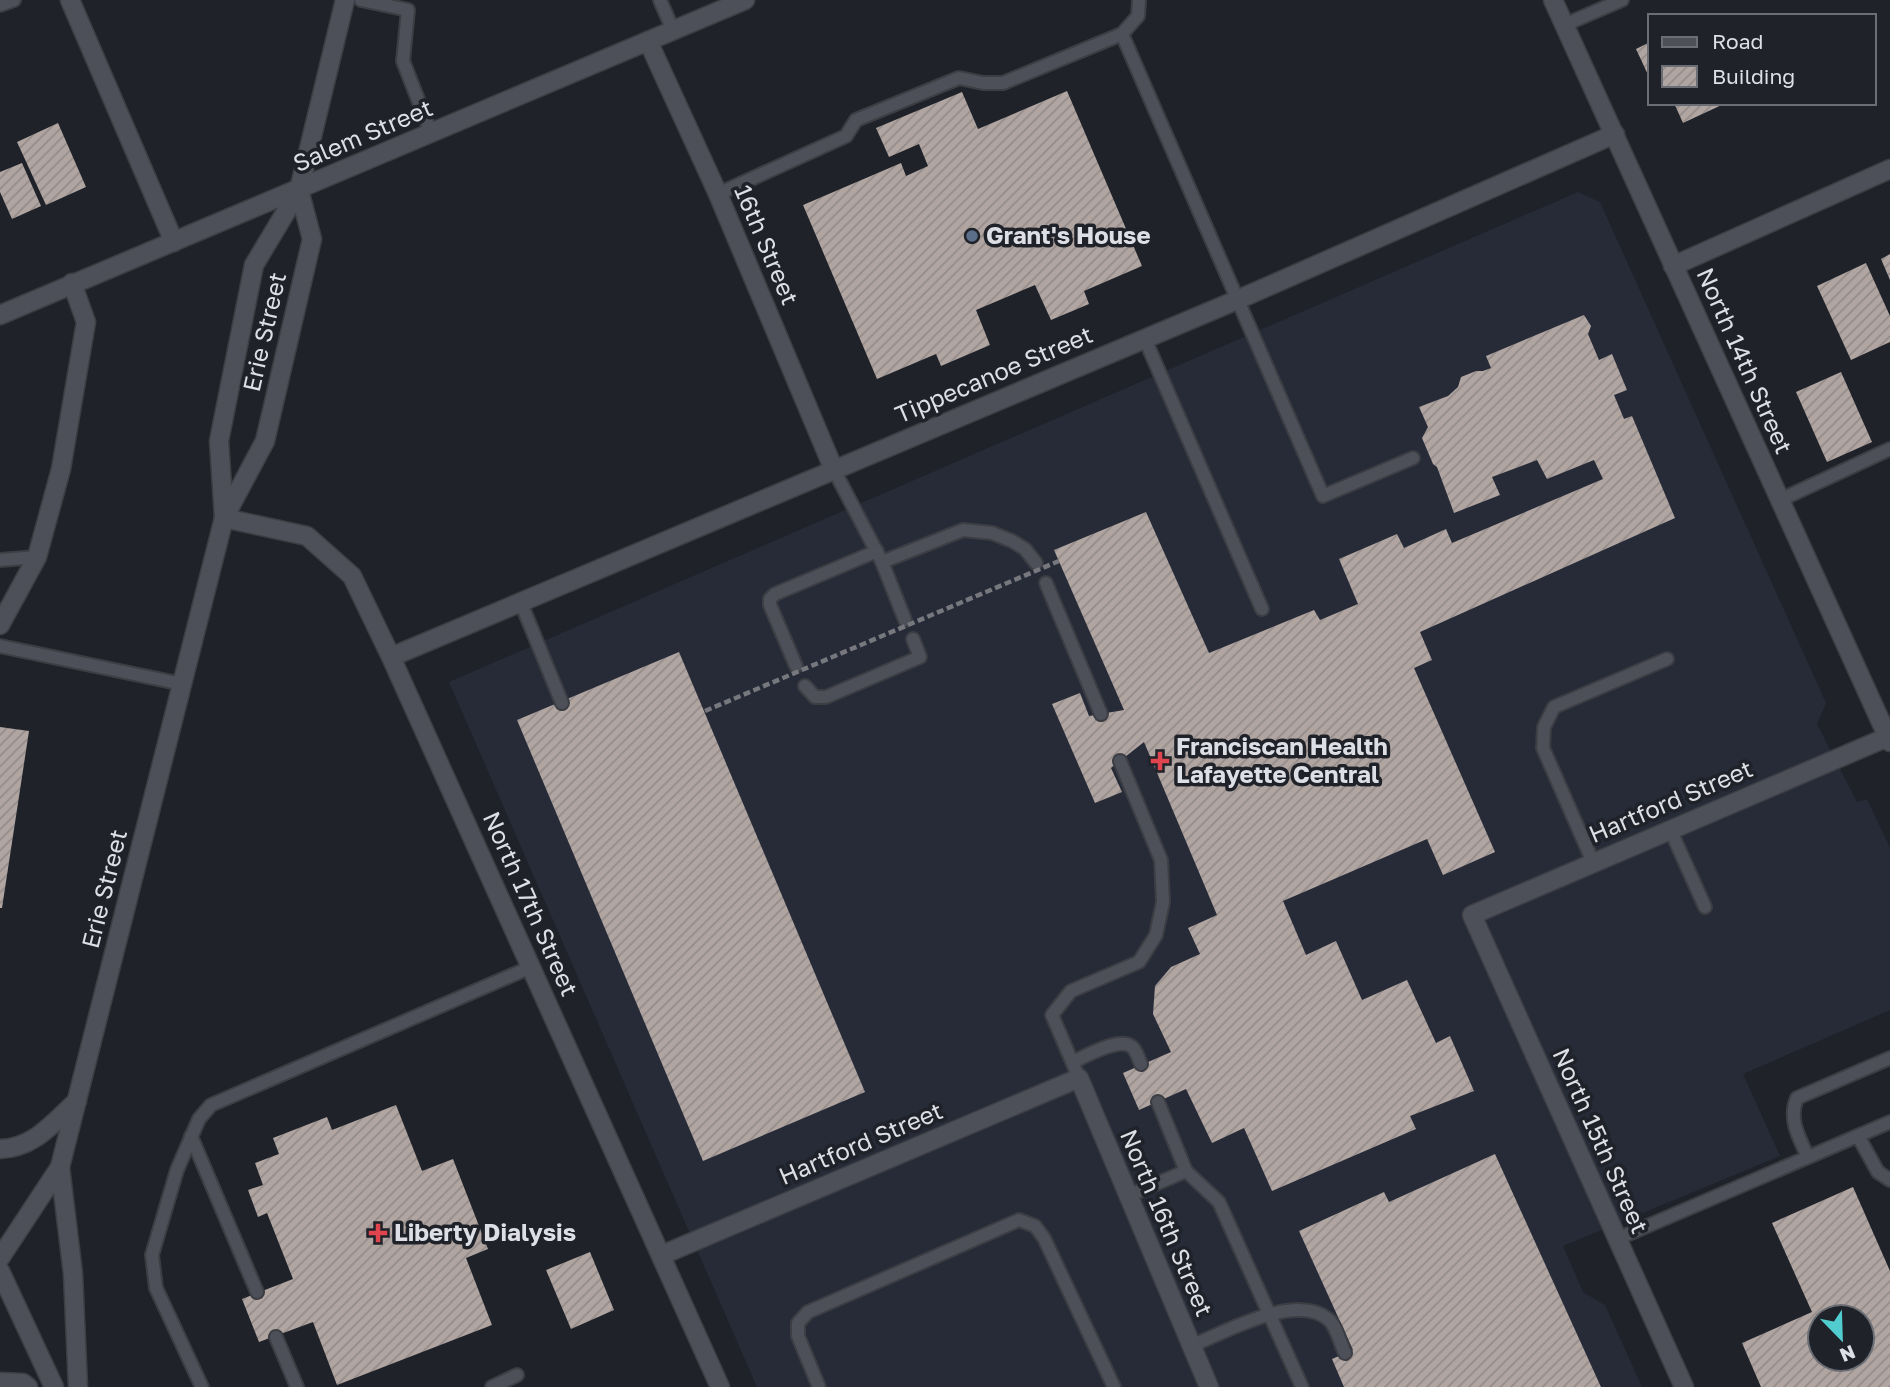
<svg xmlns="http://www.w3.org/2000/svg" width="1890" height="1387" viewBox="0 0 1890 1387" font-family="'Golos Text',sans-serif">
<defs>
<pattern id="building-hatch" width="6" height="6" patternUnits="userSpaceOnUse" patternTransform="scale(1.75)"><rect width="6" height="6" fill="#b0a5a1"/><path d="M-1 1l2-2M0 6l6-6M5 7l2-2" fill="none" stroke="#948c8a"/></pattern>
</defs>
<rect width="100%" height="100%" fill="#1f2229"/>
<path fill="#272b38" d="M1578,192L1600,202L1826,703L1817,724L1857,802L1867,799L1890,848V1010L1743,1074L1780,1156L1563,1246L1583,1292L1605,1305L1642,1387H757L449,682Z"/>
<g fill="url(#building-hatch)" fill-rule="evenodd">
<path d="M1650,42V79L1636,49Z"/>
<path d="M1067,91L1142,266L1084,291L1089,304L1051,320L1035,285L976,310L990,345L941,366L936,354L877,379L803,205L901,163L906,176L928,166L919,144L889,157L876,128L962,92L978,129Z"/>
<path d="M1674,103H1726L1683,123Z"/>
<path d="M58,123L86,187L46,205L17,142Z"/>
<path d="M22,163L41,206L12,219L0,192V172Z"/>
<path d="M1890,254V280L1881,259Z"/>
<path d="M1866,263L1890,316V342L1851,360L1817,286Z"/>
<path d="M1584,315L1591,326L1588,334L1599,360L1612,354L1627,390L1614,395L1624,419L1632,416L1675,518L1420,632L1432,660L1414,668L1495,852L1443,875L1427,839L1283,901L1306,955L1336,941L1362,1000L1407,980L1436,1043L1450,1036L1474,1091L1410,1116L1416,1129L1272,1191L1244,1128L1212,1143L1186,1089L1139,1110L1123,1073L1171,1052L1153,1014L1155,986L1171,967L1200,954L1188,928L1217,915L1144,742L1111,768L1122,792L1095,803L1052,704L1080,693L1089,716L1124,710L1054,550L1146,512L1209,653L1314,610L1320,620L1358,604L1339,559L1397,534L1404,548L1446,529L1452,543L1603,479L1594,460L1547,479L1537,460L1492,477L1500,495L1454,513L1437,467L1433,464L1422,438L1428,427L1419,407L1448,396L1458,387L1461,377L1476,371H1483L1491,368L1486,356Z"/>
<path d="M1841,372L1872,442L1827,462L1796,392Z"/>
<path d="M679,652L865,1092L703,1161L517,720Z"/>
<path d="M0,727L29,731L2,908H0Z"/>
<path d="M396,1105L422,1171L453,1159L488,1249L466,1258L492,1325L337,1385L313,1322L259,1342L242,1299L293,1279L267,1213L258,1217L248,1190L263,1185L255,1163L279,1154L273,1138L327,1117L332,1130Z"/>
<path d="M1495,1154L1601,1387H1344L1332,1359L1353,1350L1299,1231L1384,1192L1389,1202Z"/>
<path d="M1853,1187L1890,1271V1387H1761L1742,1343L1812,1312L1772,1223ZM1820,1317H1862V1359H1820Z"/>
<path d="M590,1252L614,1310L571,1329L546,1270Z"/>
</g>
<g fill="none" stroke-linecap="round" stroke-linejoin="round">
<defs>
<g id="service">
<path d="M361,0L408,10L403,61L431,133"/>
<path d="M660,0L673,30"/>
<path d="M0,5L14,0"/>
<path d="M1564,25L1622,0"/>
<path d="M1122,34L1323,496L1413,458"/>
<path d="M718,194L846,136L856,120L959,78L983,83H1003L1122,34L1138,16L1139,0"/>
<path d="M1144,337L1262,609"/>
<path d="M834,470L882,562L963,530L992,533L1012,541L1025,549L1036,563"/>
<path d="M1780,500L1890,449"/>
<path d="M0,560L37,557"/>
<path d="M882,562L905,620"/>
<path d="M1046,583L1101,714"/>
<path d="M521,603L562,703"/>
<path d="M0,646L182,684"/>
<path d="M796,666L770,605V599L775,594L877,551"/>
<path d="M805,686L815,697H826L920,657L913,639"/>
<path d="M1670,829L1705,907"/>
<path d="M1593,862L1543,748L1544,727L1554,707L1667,659"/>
<path d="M1073,1062C1086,1056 1123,1034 1134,1049C1137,1053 1139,1060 1141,1064"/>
<path d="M1079,1078L1052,1015L1071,991L1139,962L1156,935L1163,902L1161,860L1120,761"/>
<path d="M1158,1102L1186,1171L1219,1202L1302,1387"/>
<path d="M191,1136L257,1292"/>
<path d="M1858,1136L1878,1172L1890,1180"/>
<path d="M1808,1157C1799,1138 1788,1119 1797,1098L1890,1058"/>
<path d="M1128,1196L1186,1171"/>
<path d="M1617,1239L1890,1122"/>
<path d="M276,1337L297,1387"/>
<path d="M1191,1346C1224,1333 1295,1292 1328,1319C1336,1325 1340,1343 1345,1353"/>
<path d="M202,1387L156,1288L152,1255L177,1170L199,1119L211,1105L531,967"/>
<path d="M492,1387L517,1375"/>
<path d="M819,1387L798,1336V1323L808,1312L1019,1220L1035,1226L1044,1238L1114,1387"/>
</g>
<g id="minor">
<path d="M70,0L174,242"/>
<path d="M648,41L718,194L834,470"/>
<path d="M1673,266L1890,169"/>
<path d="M224,518L307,536L352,576L391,657L720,1387"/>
<path d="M0,625L37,557L61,469L86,322L72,283"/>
<path d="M391,657L1237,300L1615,134"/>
<path d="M662,1255L1079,1078L1209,1387"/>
<path d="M1684,1387L1472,915L1890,736"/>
</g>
<g id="tertiary">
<path d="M1553,0L1890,742"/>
<path d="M224,517L219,441L254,265L299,190L345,0"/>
<path d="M0,1258L60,1167L224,518L265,441L312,239L299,190"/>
</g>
<g id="secondary">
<path d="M0,315L745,0"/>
<path d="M0,1149C34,1148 53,1123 77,1101"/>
<path d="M60,1167L73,1274L78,1387"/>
<path d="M0,1271L54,1387"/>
<path d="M0,1382L23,1383L28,1387"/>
</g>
</defs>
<use href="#service" stroke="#3c3e44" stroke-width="16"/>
<use href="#minor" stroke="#3c3e44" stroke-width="21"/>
<use href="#tertiary" stroke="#3c3e44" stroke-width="21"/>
<use href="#secondary" stroke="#3c3e44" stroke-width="21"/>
<use href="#service" stroke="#4d5058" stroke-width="12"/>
<use href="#minor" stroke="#4d5058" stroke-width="18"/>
<use href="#tertiary" stroke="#4d5058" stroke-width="18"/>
<use href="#secondary" stroke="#4d5058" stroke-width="18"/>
<path stroke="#76787e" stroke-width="4.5" stroke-dasharray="7 3.5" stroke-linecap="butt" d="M705,711L1059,561"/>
</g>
<circle fill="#5c6f8a" stroke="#1f2229" stroke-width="2.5" cx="972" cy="236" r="7"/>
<g fill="#e0444e" stroke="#1f2229" stroke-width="2.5">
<path d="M1156.5 750.5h7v7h7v7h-7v7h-7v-7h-7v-7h7z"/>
<path d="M374.5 1222.5h7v7h7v7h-7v7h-7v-7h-7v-7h7z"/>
</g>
<g text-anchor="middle" stroke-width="7" stroke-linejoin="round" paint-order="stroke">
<g font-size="24" fill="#dddfe4" stroke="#1f2229">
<text transform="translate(363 136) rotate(-23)" y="8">Salem Street</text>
<text transform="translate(766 245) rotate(67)" y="8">16th Street</text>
<text transform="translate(265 332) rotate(-77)" y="8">Erie Street</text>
<text transform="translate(1744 361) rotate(66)" y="8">North 14th Street</text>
<text transform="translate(994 375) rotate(-23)" y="8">Tippecanoe Street</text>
<text transform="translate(1671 802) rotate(-23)" y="8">Hartford Street</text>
<text transform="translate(105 889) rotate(-76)" y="8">Erie Street</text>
<text transform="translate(530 904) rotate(66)" y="8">North 17th Street</text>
<text transform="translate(1600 1141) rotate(66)" y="8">North 15th Street</text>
<text transform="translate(861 1144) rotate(-23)" y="8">Hartford Street</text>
<text transform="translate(1166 1223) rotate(67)" y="8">North 16th Street</text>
</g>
<g font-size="24" font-weight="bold" fill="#dddfe4" stroke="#1f2229" text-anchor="start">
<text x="986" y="244">Grant's House</text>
<text x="1176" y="755">Franciscan Health<tspan x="1176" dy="28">Lafayette Central</tspan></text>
<text x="394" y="1241">Liberty Dialysis</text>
</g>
</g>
<rect x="1648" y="14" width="228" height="91" fill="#1f2229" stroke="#6b6e74" stroke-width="2"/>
<rect x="1662" y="37" width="35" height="10" fill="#4d5058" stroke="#6b6e74" stroke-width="2"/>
<text x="1712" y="49" font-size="21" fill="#dddfe4">Road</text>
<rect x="1662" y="66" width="35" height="21" fill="url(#building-hatch)" stroke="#6b6e74" stroke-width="2"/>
<text x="1712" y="84" font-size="21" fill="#dddfe4">Building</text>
<g transform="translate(1841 1338) rotate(157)"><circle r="33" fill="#1f2229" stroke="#6b6e74" stroke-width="2"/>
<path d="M0-5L12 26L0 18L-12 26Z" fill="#52cdcf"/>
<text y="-10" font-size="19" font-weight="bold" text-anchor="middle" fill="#dddfe4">N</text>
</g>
</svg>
